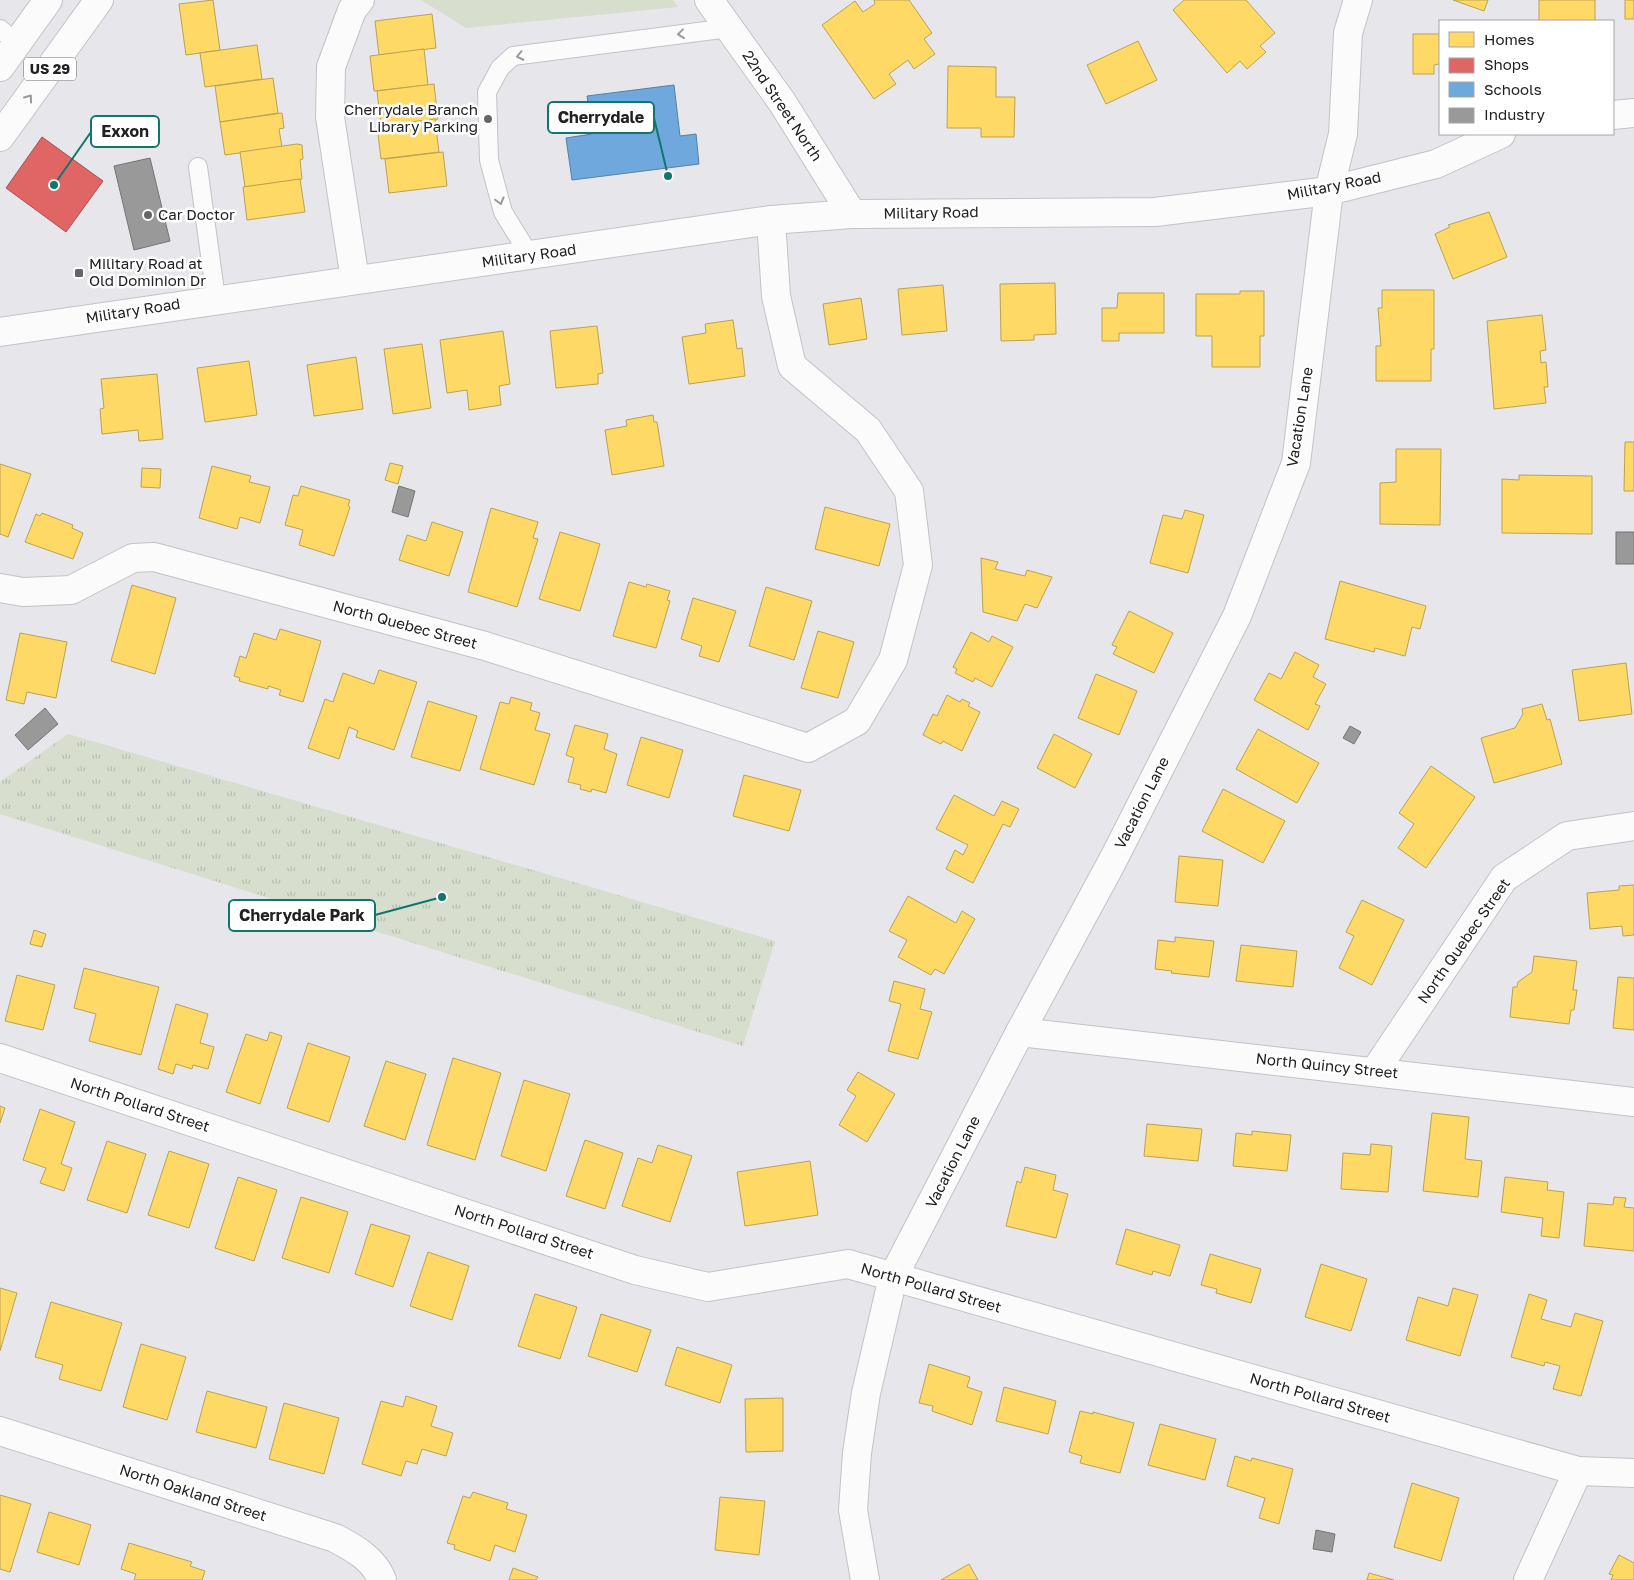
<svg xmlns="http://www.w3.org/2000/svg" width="1634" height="1580" viewBox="0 0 1634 1580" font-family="'Golos Text',sans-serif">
<defs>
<pattern id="park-tufts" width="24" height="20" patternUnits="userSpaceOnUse" patternTransform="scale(1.25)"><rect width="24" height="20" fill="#d7dece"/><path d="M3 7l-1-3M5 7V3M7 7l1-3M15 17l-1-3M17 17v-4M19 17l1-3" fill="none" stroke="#b8beb1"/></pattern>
</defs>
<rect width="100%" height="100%" fill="#e6e6eb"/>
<path fill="#d7dece" d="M421,0H673L678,7L466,28Z"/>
<path fill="url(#park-tufts)" d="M68,734L775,941L743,1046L0,814V782Z"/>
<g fill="#ffd966" stroke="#bca252">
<path d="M213,0L220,50L186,55L179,4Z"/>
<path d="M874,0H909L932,33L924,39L935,54L914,69L908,60L889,74L896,84L874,99L822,25L855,1L863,12L875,4Z"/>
<path d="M1184,0H1246L1275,33L1260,46L1266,52L1247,69L1240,61L1227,73L1173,10Z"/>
<path d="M1453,0H1488L1484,11Z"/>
<rect x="1539" y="0" width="56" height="21"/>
<rect x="1625" y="0" width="9" height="19"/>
<path d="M432,14L436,48L379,55L375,21Z"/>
<path d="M1413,34H1440V59L1439,64L1434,65V74H1413Z"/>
<path d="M1138,41L1157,80L1106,104L1087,65Z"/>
<path d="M257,45L262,79L205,87L200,53Z"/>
<path d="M424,49L428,85L374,91L370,56Z"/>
<path d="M948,66L996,67V97H1015L1014,137H981V128H947Z"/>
<path d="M273,78L278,113L220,122L215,86Z"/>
<path d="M434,84L438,119L381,126L377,91Z"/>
<path d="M282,113L284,128L279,129L282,147L225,155L220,122Z"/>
<path d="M435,119L439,152L381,159L377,126Z"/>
<path d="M297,144L302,145L303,159L300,160L302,179L245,187L240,152Z"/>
<path d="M443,152L447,186L389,193L385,159Z"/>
<path d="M300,179L305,212L247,220L243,187Z"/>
<path d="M1489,212L1507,257L1453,279L1435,234L1450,227L1448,225Z"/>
<path d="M1055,283L1056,334L1034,335V340L1001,341L1000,284Z"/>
<path d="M943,285L947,331L902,335L898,289Z"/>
<path d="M1382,290H1434V349H1431V381H1376V346H1381L1378,308H1382Z"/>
<path d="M1240,291H1264V336H1260V367H1212V336H1196V294H1240Z"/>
<path d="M1118,293H1164V333H1119V341H1102V308H1117Z"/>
<path d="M861,298L867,339L829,345L823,304Z"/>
<path d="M1542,315L1546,350L1540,351L1541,363L1546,362L1548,387H1544L1546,403L1494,409L1487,321Z"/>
<path d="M733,320L737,349L742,348L745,376L689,384L682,337L706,333L705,324Z"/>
<path d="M597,326L603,373L598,374V384L556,388L550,331Z"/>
<path d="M503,331L510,384L499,386L501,405L469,410L467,390L447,393L440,340Z"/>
<path d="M422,344L431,408L393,414L384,349Z"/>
<path d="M356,357L363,409L314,416L307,365Z"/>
<path d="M249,361L257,415L205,422L197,368Z"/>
<path d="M157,374L163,439L139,441L138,430L102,434L100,409L104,408L101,379Z"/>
<path d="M653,415L654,422H657L664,466L612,475L605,430L627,426L626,420Z"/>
<path d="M1625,442H1634V491H1624Z"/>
<path d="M1396,449H1441L1440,525L1380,524V483L1396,482Z"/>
<path d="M390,463L403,466L398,484L385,480Z"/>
<path d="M0,464L31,474L8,537L0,534Z"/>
<path d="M212,466L251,476L249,482L270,487L260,523L240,517L237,529L199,518Z"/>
<path d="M142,468L161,469L160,488L141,487Z"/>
<path d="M1519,475L1592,476V534L1502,533V479L1519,480Z"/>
<path d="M301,486L350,500L348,506L350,507L334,556L299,545L303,530L285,525L293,495L298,496Z"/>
<path d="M825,507L890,524L879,566L815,549Z"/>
<path d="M491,508L538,522L533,538L538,539L517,607L468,592Z"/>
<path d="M1185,510L1204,515L1188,573L1150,563L1163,515L1182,519Z"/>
<path d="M42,513L73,525L72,528L83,533L73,559L25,542L36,514L40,516Z"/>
<path d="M432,522L463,532L449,576L399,560L407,535L426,541Z"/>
<path d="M560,532L600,544L580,611L539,599Z"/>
<path d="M981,558L998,562L995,569L1025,576L1027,570L1052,577L1037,608L1025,604L1017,621L983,612Z"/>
<path d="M1340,581L1426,606L1420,629L1412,627L1405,656L1375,648L1374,652L1325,639Z"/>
<path d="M629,582L646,587L647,584L670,591L667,600L670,601L656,648L613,636Z"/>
<path d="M132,585L176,598L155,674L111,661Z"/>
<path d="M766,587L812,601L794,660L749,646Z"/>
<path d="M693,598L736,611L719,662L699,656L702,646L681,639Z"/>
<path d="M1129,611L1173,633L1154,673L1113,654L1117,647L1112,645Z"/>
<path d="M280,629L321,641L303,702L279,695L281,690L268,686V689L239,681L240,678L234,676L240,656L246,658L254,633L276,640Z"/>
<path d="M818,631L854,642L838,698L801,688Z"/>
<path d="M971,632L989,642L992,636L1013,647L992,687L975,678L973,682L955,673L957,669L953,667Z"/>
<path d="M20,633L67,642L56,698L27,692L24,704L6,700Z"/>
<path d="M1295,652L1319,665L1313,677L1326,684L1315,704L1320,706L1308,730L1254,700L1269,673L1281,679Z"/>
<path d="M1626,663L1632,714L1579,721L1572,670Z"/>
<path d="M379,670L417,682L394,750L356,737L358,731L349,727L339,759L308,748L325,699L333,702L343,673L374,684Z"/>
<path d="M1096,674L1137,691L1119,735L1078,718Z"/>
<path d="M947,695L960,702L962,699L970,703L968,706L980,712L962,751L943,741L941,744L923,735L933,714L937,716Z"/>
<path d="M511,697L532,703L530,710L540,713L535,730L550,734L534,785L480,769L500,702L509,704Z"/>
<path d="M428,701L477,716L460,771L411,757Z"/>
<path d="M1542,704L1547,720L1550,719L1562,764L1494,783L1481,738L1515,728L1523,714L1522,709Z"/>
<path d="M575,725L608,734L604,749L617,754L606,793L592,789L591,792L580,789L581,785L568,782L574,758L566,755Z"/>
<path d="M1258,729L1319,763L1297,803L1236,769Z"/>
<path d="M1054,734L1092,754L1075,788L1037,768Z"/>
<path d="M641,737L683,750L669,798L627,785Z"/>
<path d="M1431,766L1475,797L1426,868L1398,848L1414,824L1399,813Z"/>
<path d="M744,775L801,790L789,831L733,816Z"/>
<path d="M1223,789L1285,821L1263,863L1202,831Z"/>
<path d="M954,795L994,816L1002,801L1019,809L1010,827L1003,824L973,883L946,869L955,850L963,855L968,845L936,829Z"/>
<path d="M1179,856L1223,860L1218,906L1175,902Z"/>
<path d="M1634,885V935L1623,936L1622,926L1590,929L1587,893L1619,890V886Z"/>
<path d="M908,896L956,923L962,911L975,919L944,974L935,969L931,975L898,957L907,940L889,931Z"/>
<path d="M1362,900L1404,920L1372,985L1339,968L1354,936L1346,932Z"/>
<path d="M34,930L46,934L42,947L30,944Z"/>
<path d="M1175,937L1214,941L1209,977L1171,973L1172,971L1155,969L1158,940L1175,942Z"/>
<path d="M1241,945L1297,951L1293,987L1236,981Z"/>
<path d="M1534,956L1577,961L1573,990H1577L1574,1010H1571L1569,1024L1510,1017L1513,987H1517L1518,982L1532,972Z"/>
<path d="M84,968L159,987L141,1055L89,1041L96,1014L74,1008Z"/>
<path d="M17,975L55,985L43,1030L5,1021Z"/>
<path d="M1618,977L1634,978V1030L1613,1028Z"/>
<path d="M894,981L925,989L920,1009L932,1012L918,1059L888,1051L901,1004L889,1001Z"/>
<path d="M176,1004L208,1014L200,1043L214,1047L208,1069L193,1065L192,1069L176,1064L173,1074L158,1069Z"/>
<path d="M270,1032L282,1036L260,1104L226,1092L246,1034L267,1041Z"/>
<path d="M308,1043L350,1057L329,1122L287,1108Z"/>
<path d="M453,1058L501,1073L475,1160L427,1145Z"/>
<path d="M386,1061L426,1074L405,1140L364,1126Z"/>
<path d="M858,1072L895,1094L867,1142L839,1125L856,1096L847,1090Z"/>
<path d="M524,1080L570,1094L546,1171L501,1156Z"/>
<path d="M0,1106L5,1108L0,1123Z"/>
<path d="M40,1109L75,1122L61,1164L72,1168L64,1191L40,1183L46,1168L23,1160Z"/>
<path d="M1432,1113L1469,1117L1465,1159L1482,1161L1478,1197L1423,1191Z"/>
<path d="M1147,1124L1202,1129L1198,1161L1144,1156Z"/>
<path d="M1252,1131L1291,1135L1287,1171L1233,1166L1236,1133L1252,1135Z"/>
<path d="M585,1140L623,1153L605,1209L566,1196Z"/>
<path d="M107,1141L146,1154L127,1213L87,1200Z"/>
<path d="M1371,1144L1392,1146L1388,1192L1341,1189L1343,1153L1370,1155Z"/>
<path d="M658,1145L692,1156L670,1222L622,1206L638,1158L652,1163Z"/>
<path d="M169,1151L209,1164L189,1228L148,1215Z"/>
<path d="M810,1161L818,1215L745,1226L737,1172Z"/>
<path d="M1025,1167L1056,1175L1053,1190L1068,1194L1056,1238L1006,1226L1017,1181L1021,1183Z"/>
<path d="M238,1177L277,1190L254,1261L215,1248Z"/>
<path d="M1505,1177L1548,1182L1547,1190L1564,1192L1559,1238L1541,1236L1543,1218L1501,1212Z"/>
<path d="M301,1197L348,1212L329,1273L282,1258Z"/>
<path d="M1614,1197L1626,1198L1624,1207L1634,1208V1251L1584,1246L1588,1203L1613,1205Z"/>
<path d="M371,1224L410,1236L393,1287L355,1274Z"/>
<path d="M1126,1229L1180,1245L1170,1276L1153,1271L1152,1275L1116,1264Z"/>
<path d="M428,1252L469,1266L452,1320L410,1306Z"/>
<path d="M1210,1254L1261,1269L1251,1303L1216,1293L1217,1289L1201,1285Z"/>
<path d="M1321,1264L1367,1279L1351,1331L1305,1317Z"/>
<path d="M0,1288L17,1293L0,1351Z"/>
<path d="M1453,1288L1478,1295L1460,1356L1406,1340L1418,1297L1448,1306Z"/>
<path d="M535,1294L577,1307L560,1359L518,1346Z"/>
<path d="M1529,1294L1547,1300L1541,1319L1571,1327L1575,1313L1603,1321L1581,1396L1553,1389L1560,1366L1545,1362L1544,1366L1511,1357Z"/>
<path d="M51,1302L122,1323L101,1391L59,1379L63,1365L35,1357Z"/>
<path d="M601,1314L651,1330L637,1372L588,1356Z"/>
<path d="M141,1344L186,1357L167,1420L123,1407Z"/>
<path d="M677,1347L732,1365L720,1403L665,1385Z"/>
<path d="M929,1364L970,1377L967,1387L982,1392L972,1425L932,1411L933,1406L919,1403Z"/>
<path d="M1004,1387L1056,1401L1048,1434L996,1421Z"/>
<path d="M207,1391L267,1407L256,1448L196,1432Z"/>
<path d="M406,1396L437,1406L431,1426L453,1433L446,1456L422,1449L417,1464L406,1461L401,1476L362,1464L381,1401L403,1407Z"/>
<path d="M783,1398V1451L746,1452L745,1399Z"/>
<path d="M284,1403L339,1418L324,1474L269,1459Z"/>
<path d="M1080,1411L1093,1414V1412L1134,1423L1120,1473L1080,1463L1082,1456L1069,1452Z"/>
<path d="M1160,1424L1216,1439L1205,1480L1148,1465Z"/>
<path d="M1235,1456L1251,1461L1252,1458L1293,1469L1279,1524L1259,1518L1265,1498L1227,1486Z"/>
<path d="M1412,1483L1459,1498L1441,1561L1394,1547Z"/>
<path d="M473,1492L508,1503L506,1509L527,1515L515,1552L495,1545L490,1561L454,1549L455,1545L447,1543L463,1496L470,1498Z"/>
<path d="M0,1495L31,1504L10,1572L0,1569Z"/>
<path d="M720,1497L765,1501L759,1555L715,1550Z"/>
<path d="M49,1512L91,1525L79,1565L37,1552Z"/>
<path d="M129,1543L192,1562L190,1566L205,1571L202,1580H134L136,1574L121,1569Z"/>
<path d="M1619,1555L1634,1563V1580H1611L1613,1575L1609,1574Z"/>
<path d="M969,1564L978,1580H941Z"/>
<path d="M513,1568L538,1577L536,1580H509Z"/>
<path d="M1369,1573L1394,1580H1367Z"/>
</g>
<path fill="#e06666" stroke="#a75152" d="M42,137L103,181L66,232L6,188Z"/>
<path fill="#6fa8dc" stroke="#5880a4" d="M674,85L680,136L696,134L699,164L572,180L566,138L592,134L587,96Z"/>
<g fill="#999" stroke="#757576">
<path d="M150,158L170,241L134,250L114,166Z"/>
<path d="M399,486L415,491L408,517L392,512Z"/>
<rect x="1616" y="532" width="18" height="32"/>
<path d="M45,708L58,724L28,750L15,735Z"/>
<path d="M1350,726L1361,732L1354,744L1343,738Z"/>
<path d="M1316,1530L1335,1534L1332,1552L1313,1549Z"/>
</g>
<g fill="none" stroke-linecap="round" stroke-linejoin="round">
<defs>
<g id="lane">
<path d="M0,29L17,43"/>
<path d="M198,167L216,299"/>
<path d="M530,256L503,212L489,160L487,92L500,68L513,56L729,28"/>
</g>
<g id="street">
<path d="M709,0L782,102L852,214"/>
<path d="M355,280L330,117L331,67L352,10L360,0"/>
<path d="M0,588L23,592L71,590L133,558L154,557L485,646L808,748L857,721L893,660L918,565L909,491L868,430L792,366L776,296L771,220"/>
<path d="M1020,1032L1634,1102"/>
<path d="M0,1058L635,1270L708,1287L848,1264L1578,1471L1634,1473"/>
<path d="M1375,1071L1504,878L1567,836L1634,826"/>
<path d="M0,1431L335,1538C354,1548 374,1559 382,1580"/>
<path d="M865,1580L853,1510L857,1453L866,1393L893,1277L1020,1032L1113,860L1237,616L1296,463L1329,191L1343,134L1348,33L1358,0"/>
<path d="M1528,1580L1578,1471"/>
</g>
<g id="secondary">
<path d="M1613,115L1634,113"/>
<path d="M0,332L771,220L852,214L1155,212L1329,191L1436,164L1501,134"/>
</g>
<g id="primary">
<path d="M0,67L48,0"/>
<path d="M0,137L99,0"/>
</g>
</defs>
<use href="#lane" stroke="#c3c3c7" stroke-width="20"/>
<use href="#street" stroke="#c3c3c7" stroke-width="30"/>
<use href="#secondary" stroke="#c3c3c7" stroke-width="30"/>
<use href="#primary" stroke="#c3c3c7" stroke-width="30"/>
<use href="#lane" stroke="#fbfbfc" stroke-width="18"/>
<use href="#street" stroke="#fbfbfc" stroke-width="28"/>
<use href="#secondary" stroke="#fbfbfc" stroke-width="28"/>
<use href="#primary" stroke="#fbfbfc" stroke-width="28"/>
</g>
<defs><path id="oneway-chevron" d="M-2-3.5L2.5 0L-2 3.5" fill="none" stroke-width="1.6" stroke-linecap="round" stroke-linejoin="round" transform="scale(1.25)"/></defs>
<g stroke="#99999a">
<use href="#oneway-chevron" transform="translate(681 34) rotate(173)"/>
<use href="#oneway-chevron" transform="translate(520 56) rotate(168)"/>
<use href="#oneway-chevron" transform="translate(29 98) rotate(-54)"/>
<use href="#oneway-chevron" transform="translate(500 201) rotate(75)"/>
</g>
<g fill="#666669" stroke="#fff" stroke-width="2">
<circle cx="488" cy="119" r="5"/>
<circle cx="148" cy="215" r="5"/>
<rect x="74" y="268" width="10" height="10" rx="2.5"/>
</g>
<g text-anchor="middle" stroke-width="5" stroke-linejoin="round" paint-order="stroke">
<rect fill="#fff" stroke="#646465" stroke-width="1" x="24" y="57.5" width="52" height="23" rx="4"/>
<g font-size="14" font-weight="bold" fill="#212123">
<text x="50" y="74">US 29</text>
</g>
<g font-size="15" fill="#212123" stroke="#fff">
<text transform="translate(782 106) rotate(56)" y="5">22nd Street North</text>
<text transform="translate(1334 186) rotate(-11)" y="5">Military Road</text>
<text transform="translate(931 213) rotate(-1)" y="5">Military Road</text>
<text transform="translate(529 256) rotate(-8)" y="5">Military Road</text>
<text transform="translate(133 311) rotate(-9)" y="5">Military Road</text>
<text transform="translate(1300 417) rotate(-81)" y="5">Vacation Lane</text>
<text transform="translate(405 625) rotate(15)" y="5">North Quebec Street</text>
<text transform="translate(1142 803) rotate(-63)" y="5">Vacation Lane</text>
<text transform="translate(1464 941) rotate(-55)" y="5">North Quebec Street</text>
<text transform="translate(1327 1066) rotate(6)" y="5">North Quincy Street</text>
<text transform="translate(140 1105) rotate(18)" y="5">North Pollard Street</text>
<text transform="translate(953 1162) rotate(-63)" y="5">Vacation Lane</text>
<text transform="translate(524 1232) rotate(18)" y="5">North Pollard Street</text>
<text transform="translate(931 1288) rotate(16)" y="5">North Pollard Street</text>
<text transform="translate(1320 1398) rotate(16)" y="5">North Pollard Street</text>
<text transform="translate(193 1493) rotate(18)" y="5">North Oakland Street</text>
</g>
<g font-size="15" fill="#212123" stroke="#fff" text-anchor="start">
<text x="478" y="115" text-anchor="end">Cherrydale Branch<tspan x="478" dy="17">Library Parking</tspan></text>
<text x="158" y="220">Car Doctor</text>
<text x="89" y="269">Military Road at<tspan x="89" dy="17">Old Dominion Dr</tspan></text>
</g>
</g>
<path fill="none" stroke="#0f766e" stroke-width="2" d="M668 176L654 118M54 185L91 132M442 897L375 915"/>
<g fill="#0f766e" stroke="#fff" stroke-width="2">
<circle cx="668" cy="176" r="5"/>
<circle cx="54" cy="185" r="5"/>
<circle cx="442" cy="897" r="5"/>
</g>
<g fill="#fff" stroke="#0f766e" stroke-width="2">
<rect x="548" y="102" width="106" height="31" rx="5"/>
<rect x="91" y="116" width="68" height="31" rx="5"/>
<rect x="229" y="900" width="146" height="31" rx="5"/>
</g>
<g font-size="16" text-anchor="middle" font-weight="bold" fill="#212123">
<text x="601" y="123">Cherrydale</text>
<text x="125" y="137">Exxon</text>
<text x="302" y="921">Cherrydale Park</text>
</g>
<rect x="1439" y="20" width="175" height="115" fill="#ffffff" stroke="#a6a6a7"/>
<rect x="1449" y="32" width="25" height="15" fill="#ffd966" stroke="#a6a6a7"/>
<text x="1484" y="45" font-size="15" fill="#212123">Homes</text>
<rect x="1449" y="58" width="25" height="15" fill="#e06666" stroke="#a6a6a7"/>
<text x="1484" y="70" font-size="15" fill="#212123">Shops</text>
<rect x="1449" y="82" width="25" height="15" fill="#6fa8dc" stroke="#a6a6a7"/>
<text x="1484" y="95" font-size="15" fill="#212123">Schools</text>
<rect x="1449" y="108" width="25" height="15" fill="#999999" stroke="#a6a6a7"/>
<text x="1484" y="120" font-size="15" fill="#212123">Industry</text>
</svg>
